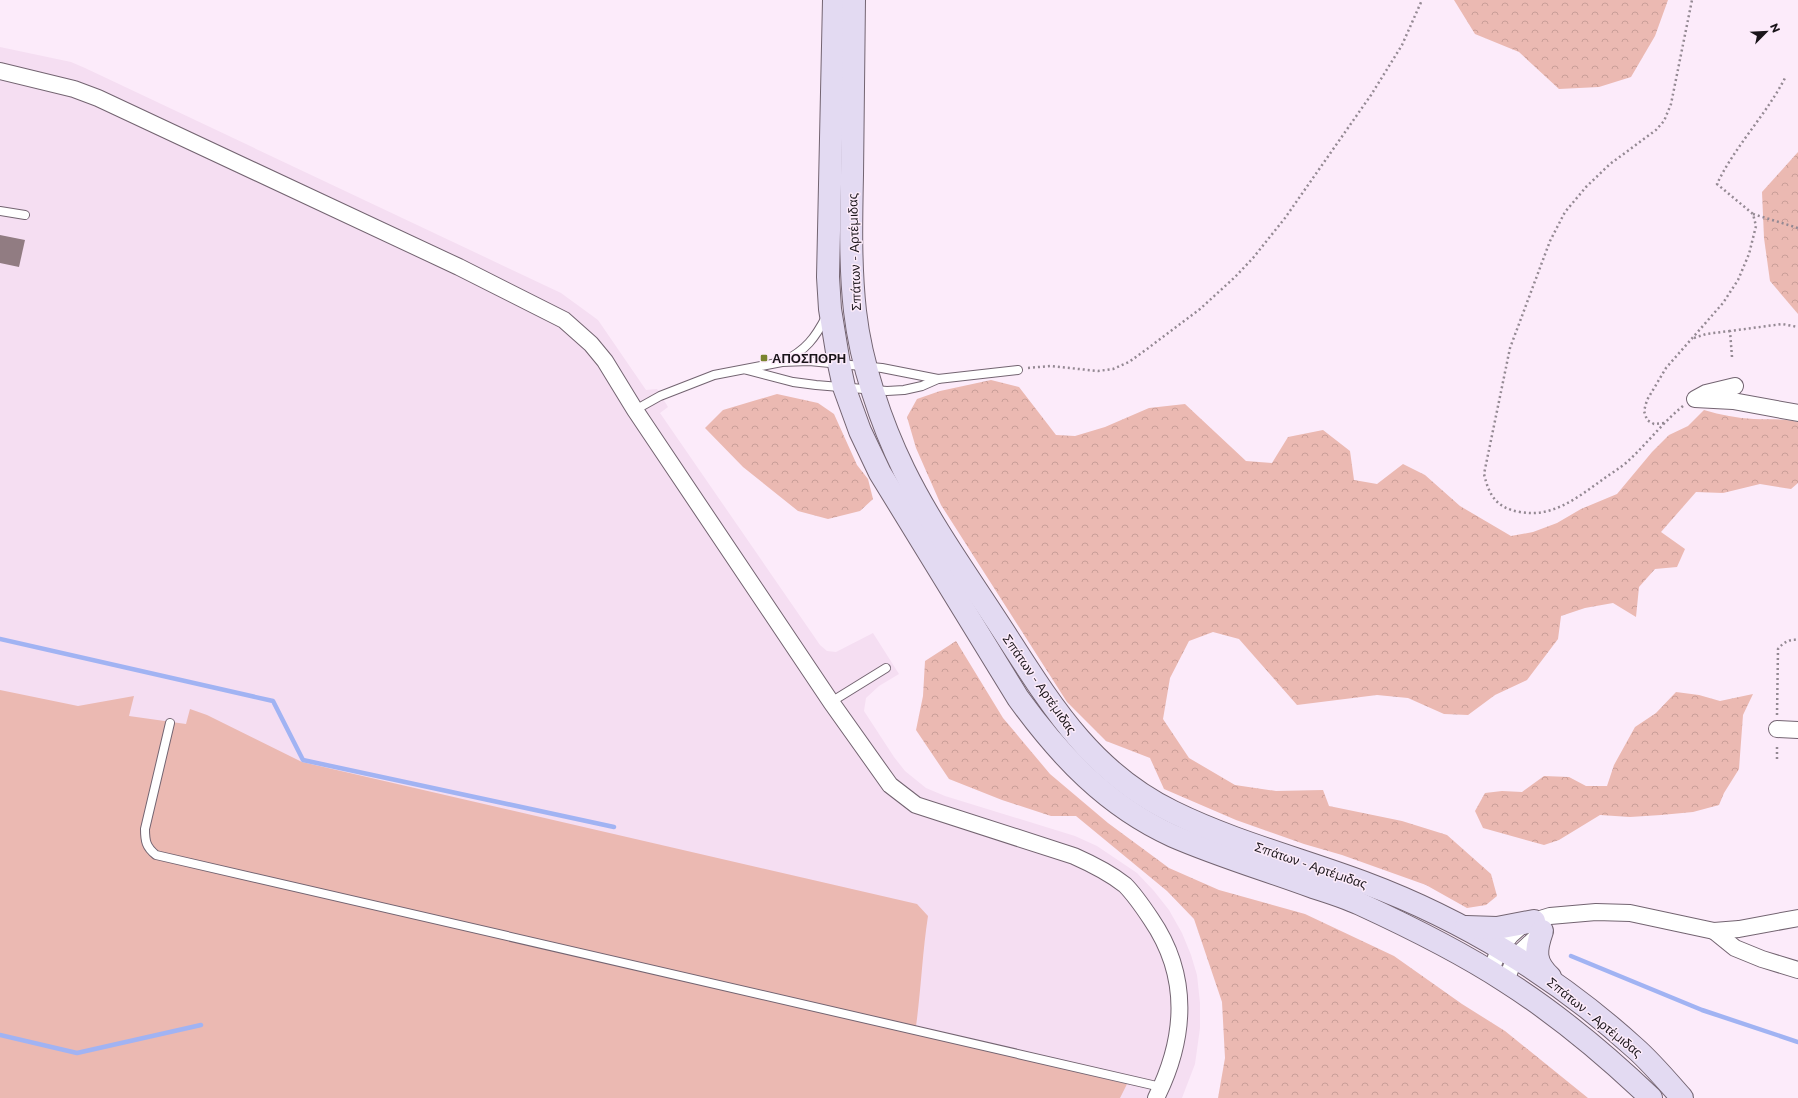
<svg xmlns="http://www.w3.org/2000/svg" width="1798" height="1098" viewBox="0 0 1798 1098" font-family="Montserrat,sans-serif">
<defs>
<pattern id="forest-crowns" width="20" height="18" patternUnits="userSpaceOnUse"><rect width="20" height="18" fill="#ebb9b2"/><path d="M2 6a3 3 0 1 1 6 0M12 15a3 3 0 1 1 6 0" fill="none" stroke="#c99e98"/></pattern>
</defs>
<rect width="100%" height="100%" fill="#fcebfa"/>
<path fill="#f5def2" d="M0,47L71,62L85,68L561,293L598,320L646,390L657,389L668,407L660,413L820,645L827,651L836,652L873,633L899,674L879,686L866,698L864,711L894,757L905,771L926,788L945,796L1075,836L1097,846L1137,873L1154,891L1169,910L1182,933L1191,955L1197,975L1200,1003V1028L1195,1064L1182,1098H0Z"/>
<path fill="#ebb9b2" d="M0,690L78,706L134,696L129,716L186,724L190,709L207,715L302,762L917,904L928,916C922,955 921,994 915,1033L1127,1084L1120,1098H0Z"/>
<g fill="url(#forest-crowns)">
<path d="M1454,0H1668L1655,36L1631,77L1599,87L1559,89L1519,52L1475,34Z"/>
<path d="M1798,152V314L1770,281L1764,238L1762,192Z"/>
<path d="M991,380L1019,387L1056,435L1075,436L1105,427L1149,408L1185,404L1246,461L1272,463L1288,437L1323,430L1350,451L1354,480L1377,484L1403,464L1425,475L1460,506L1511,536L1533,532L1557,523L1581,509L1617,494L1652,452L1669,435L1688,426L1704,410C1721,415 1737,418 1754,419C1769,420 1784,418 1798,422V483L1791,489L1760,484L1723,493L1696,492L1661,532L1685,549L1677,567L1655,569L1639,587L1636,617L1613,603L1585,608L1561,616L1558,639L1527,680L1495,695L1468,715L1444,714L1408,698L1377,695L1297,705L1239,639L1213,632L1189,641L1170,678L1163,719L1189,758L1235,785L1276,791L1323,790L1329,806L1402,821L1447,835L1491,874L1497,896L1486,905L1467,908L1426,885L1342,855L1304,844L1236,820L1164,789L1150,758L1106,741L1067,702L941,505L916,448L907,417L917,399L940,391Z"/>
<path d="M777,394L818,403L834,414L857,465L868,479L873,499L860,511L828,519L798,511L743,467L705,428L723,410Z"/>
<path d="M956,641L1003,718L1050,774L1108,823L1169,868L1219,890L1305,914L1394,956L1462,1004L1505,1031L1588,1098H1218L1225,1058L1222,1002L1194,919L1167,891L1076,816H1051L1002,800L949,779L916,730L923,696L925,661Z"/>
<path d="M1676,692L1699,695L1720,701L1753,694L1743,715L1739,769L1724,793L1719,805L1693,812L1661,815L1630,817L1600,815L1559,840L1544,845L1483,828L1475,811L1485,793L1502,791L1522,792L1544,776L1569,777L1586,786H1607L1614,765L1635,727L1656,713Z"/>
</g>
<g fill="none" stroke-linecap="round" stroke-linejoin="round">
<g stroke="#a1b3f3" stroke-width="4.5">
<path d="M0,639L273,701L303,760L614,827"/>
<path d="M1571,956L1702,1010L1798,1042"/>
<path d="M0,1035L77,1053L201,1025"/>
</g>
</g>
<path fill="#917c82" d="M0,235L25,240L19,267L0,263Z"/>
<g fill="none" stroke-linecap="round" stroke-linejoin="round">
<defs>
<g id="lane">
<path d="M0,211L25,215"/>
<path d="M784,361C806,350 815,338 826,317"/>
<path d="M747,370L793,382L816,385L887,391L904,390L922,386L938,379L1018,370"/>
<path d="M635,410L660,396L714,375L782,362L809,361L882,368L938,379"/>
<path d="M831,702L886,668"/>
<path d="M170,723L145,829C145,841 146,847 156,855L1161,1087"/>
</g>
<g id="street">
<path d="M0,71L74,89L98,98L459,267L564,320L591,344L605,361L635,410L831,702L890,785L916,805L1074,856C1092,864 1110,873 1125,885C1135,895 1143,907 1151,919C1190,976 1186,1038 1156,1098"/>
<path d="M1735,386L1706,393L1695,399L1733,401L1798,413"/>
<path d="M1777,729L1798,730"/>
<path d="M1714,931L1735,948L1762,959L1798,970"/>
<path d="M1490,972L1500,948L1511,935L1520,927L1534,921L1550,916L1596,912L1630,913L1714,931L1739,929L1798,918"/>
<path d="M1506,981L1515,957L1543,931"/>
</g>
<g id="secondary">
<path d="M834,0L828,277L830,309L839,364L844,387L860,431L880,473L1018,698C1060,756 1107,806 1173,836C1219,856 1267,870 1313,887C1329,892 1345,897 1360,904C1410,927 1459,951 1505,981C1557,1014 1607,1056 1651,1098"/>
<path d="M854,0C853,58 853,116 852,175C851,220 850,266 855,311C861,364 881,423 904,470C932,527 970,579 1004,632C1051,705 1091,772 1173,812C1234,842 1301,859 1365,883C1464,920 1557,977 1635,1048C1652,1063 1667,1081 1682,1098"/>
<path d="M1466,927L1497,928L1534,921"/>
<path d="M1542,931C1535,951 1534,962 1550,977"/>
</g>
</defs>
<use href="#lane" stroke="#736471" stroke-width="10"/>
<use href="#street" stroke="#736471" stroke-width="18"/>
<use href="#secondary" stroke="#736471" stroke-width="24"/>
<g stroke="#948993" stroke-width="2.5" stroke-dasharray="2 3" stroke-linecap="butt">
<path d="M1753,214L1798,228"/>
<path d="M1694,338L1706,334L1730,331"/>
<path d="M1732,357L1730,331L1782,324L1798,327"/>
<path d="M1028,368L1050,366L1098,371L1113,369L1129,362L1147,349L1200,309L1235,277L1253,258L1285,218L1371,95L1402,45L1422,0"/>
<path d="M1683,406C1662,423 1646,445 1627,462C1619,469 1610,474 1602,480C1577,498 1552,518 1520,512C1496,508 1489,495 1484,474L1510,348L1550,241L1565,212L1586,187L1610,164L1656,130L1664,121L1671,104L1692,0"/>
<path d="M1664,423L1654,424L1647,420L1644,411L1647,400L1666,368L1723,303L1738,280L1749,254L1756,226L1753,214L1717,184C1735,146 1766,115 1785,78"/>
<path d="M1777,715L1778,649C1784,642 1789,639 1798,640"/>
<path d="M1777,759V744"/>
</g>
<use href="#lane" stroke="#fff" stroke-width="8"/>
<use href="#street" stroke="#fff" stroke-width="16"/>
<use href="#secondary" stroke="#e3daf2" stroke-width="22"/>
</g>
<rect fill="#7a832f" stroke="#fcebfa" stroke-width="1.5" x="760" y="354" width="8" height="8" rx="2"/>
<g text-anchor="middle" stroke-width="3" stroke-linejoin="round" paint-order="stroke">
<g font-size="13" fill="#191419" stroke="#fcebfa">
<text transform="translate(854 252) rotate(-92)" y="5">Σπάτων - Αρτέμιδας</text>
<text transform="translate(1040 684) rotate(55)" y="5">Σπάτων - Αρτέμιδας</text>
<text transform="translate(1311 865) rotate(19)" y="5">Σπάτων - Αρτέμιδας</text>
<text transform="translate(1595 1017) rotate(39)" y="5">Σπάτων - Αρτέμιδας</text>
</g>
<g font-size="13" font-weight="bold" fill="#191419" stroke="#fcebfa" text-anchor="start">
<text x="772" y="363">ΑΠΟΣΠΟΡΗ</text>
</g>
</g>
<g transform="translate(1766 32) rotate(66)" stroke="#fcebfa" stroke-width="3" paint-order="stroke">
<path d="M0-3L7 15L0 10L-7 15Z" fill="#191419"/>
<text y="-6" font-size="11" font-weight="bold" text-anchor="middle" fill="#191419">N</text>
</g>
</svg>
